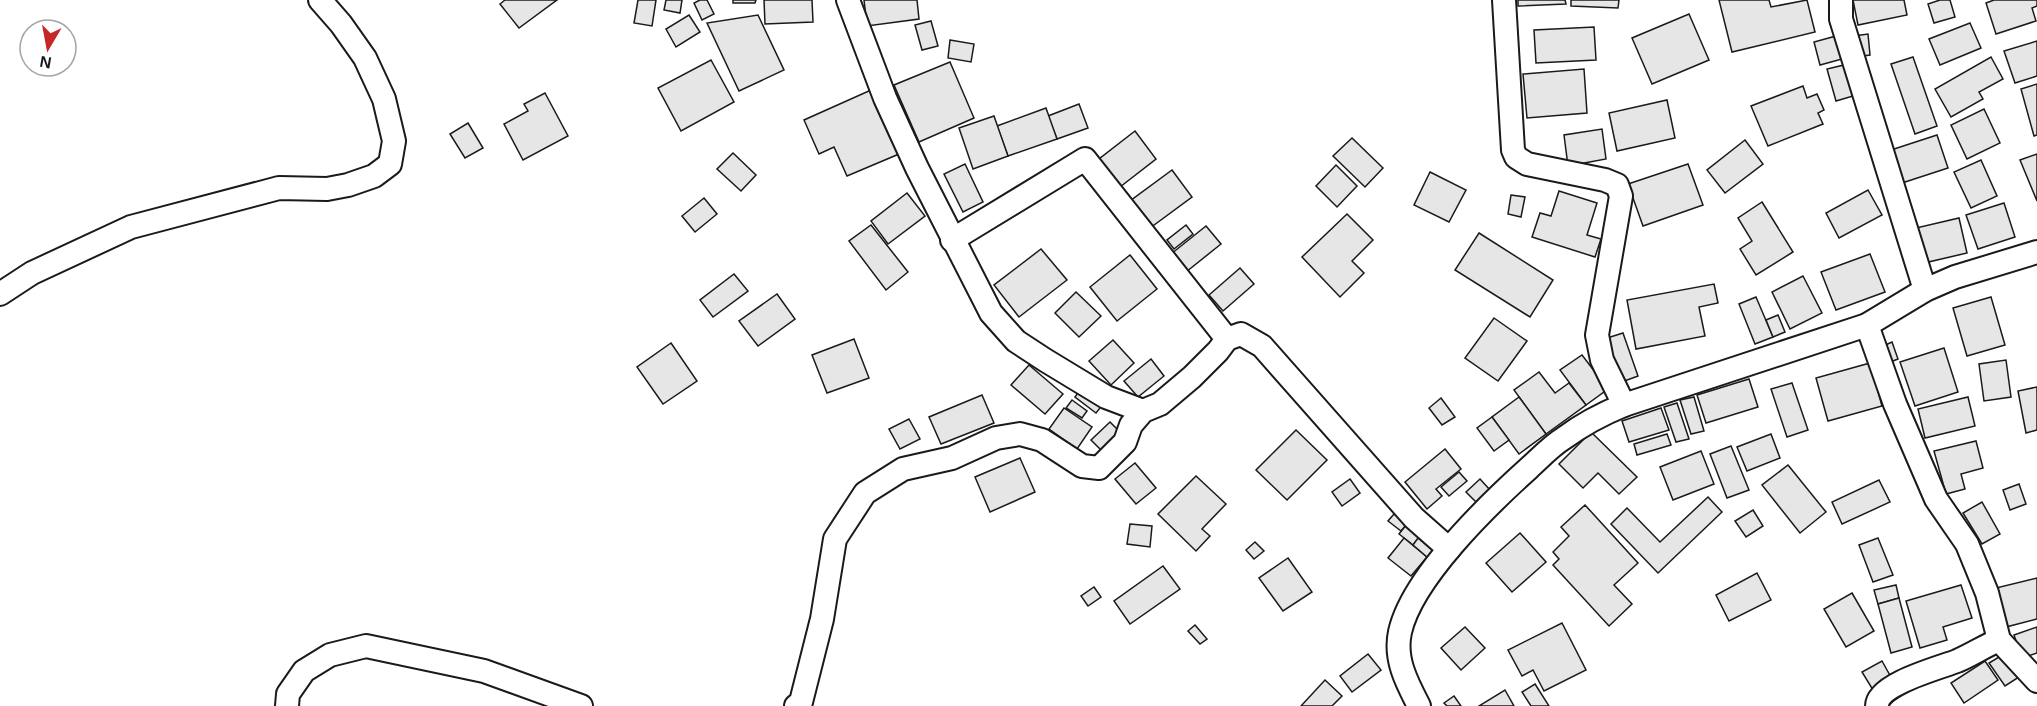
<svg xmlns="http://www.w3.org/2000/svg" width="2037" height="706" viewBox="0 0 2037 706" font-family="Helvetica,sans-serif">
<rect width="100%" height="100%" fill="#fff"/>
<g fill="#e6e6e6" stroke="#1a1a1a" stroke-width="1.5">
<path d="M505,0H557L519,28L500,4Z"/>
<path d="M638,0H656L652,26L634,23Z"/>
<path d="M666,0H682L680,13L664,10Z"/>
<path d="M700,0H707L714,14L702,20L694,3Z"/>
<path d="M733,0H756L755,3H733Z"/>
<path d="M764,0H812L813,22L765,24Z"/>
<path d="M864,0H917L919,19L867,26Z"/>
<path d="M1518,0H1565L1566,4L1518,6Z"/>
<path d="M1571,0H1619L1618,8L1571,6Z"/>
<path d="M1719,0H1769L1771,7L1807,0L1815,32L1732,52Z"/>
<path d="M1853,0H1904L1907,15L1858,25Z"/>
<path d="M1940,0H1950L1955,17L1934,23L1928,4Z"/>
<path d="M1994,0H2037V6L2032,8L2036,21L1996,34L1986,3Z"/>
<path d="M1689,14L1709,60L1652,84L1632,38Z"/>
<path d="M689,15L700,32L676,47L666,29Z"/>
<path d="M758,15L784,70L739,91L707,23Z"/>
<path d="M931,21L938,46L922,50L915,25Z"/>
<path d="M1970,23L1981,48L1940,65L1929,39Z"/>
<path d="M1594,27L1596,60L1536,63L1534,30Z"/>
<path d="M1868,34L1870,55L1856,57L1854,36Z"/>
<path d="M1836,36L1842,59L1820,65L1814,42Z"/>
<path d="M950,40L974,44L971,62L948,58Z"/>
<path d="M2037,41V76L2015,83L2004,51Z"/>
<path d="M1913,57L1937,126L1915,134L1891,64Z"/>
<path d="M1991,57L2003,79L1979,92L1983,99L1951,117L1935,89Z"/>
<path d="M711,60L734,102L681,131L658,88Z"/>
<path d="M950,62L974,118L919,142L894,85Z"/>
<path d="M1844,65L1853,96L1836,101L1827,69Z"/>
<path d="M1584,69L1587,113L1527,118L1523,74Z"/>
<path d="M2037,84V135L2034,136L2021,89Z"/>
<path d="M1803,86L1807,98L1817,94L1824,110L1818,113L1823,124L1768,146L1751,106Z"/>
<path d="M871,90L899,154L847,176L834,147L819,154L804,120Z"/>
<path d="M545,93L568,136L523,160L504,124L528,111L524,104Z"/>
<path d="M1667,100L1675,138L1617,151L1609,113Z"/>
<path d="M1079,104L1088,128L1057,139L1048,116Z"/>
<path d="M1046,108L1057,139L1008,156L997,126Z"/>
<path d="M1984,109L2000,143L1967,159L1951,125Z"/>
<path d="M994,116L1008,156L973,169L959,128Z"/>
<path d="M468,123L483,148L465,158L450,134Z"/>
<path d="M1602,129L1606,159L1568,166L1564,135Z"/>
<path d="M1135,131L1156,159L1120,187L1099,159Z"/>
<path d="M1937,135L1948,168L1902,183L1891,150Z"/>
<path d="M1352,138L1383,168L1365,187L1333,156Z"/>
<path d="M1745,140L1763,164L1725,193L1707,170Z"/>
<path d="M733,153L756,175L741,191L717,169Z"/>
<path d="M2037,154V201L2020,160Z"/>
<path d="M1981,160L1997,196L1971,208L1954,172Z"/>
<path d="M965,164L983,202L963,212L944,174Z"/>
<path d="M1688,164L1703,205L1643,226L1628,184Z"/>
<path d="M1336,165L1357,186L1337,207L1316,186Z"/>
<path d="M1172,170L1192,197L1150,228L1130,201Z"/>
<path d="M1430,172L1466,190L1449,222L1414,205Z"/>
<path d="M1868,190L1882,215L1839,238L1826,213Z"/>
<path d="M1559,191L1597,203L1587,235L1601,239L1595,257L1532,237L1540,213L1551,216Z"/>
<path d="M907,193L925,216L888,244L871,221Z"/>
<path d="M1511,195L1525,197L1521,217L1508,214Z"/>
<path d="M704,198L717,214L695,232L682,216Z"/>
<path d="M1762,202L1793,252L1756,275L1740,249L1752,241L1738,218Z"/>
<path d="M2004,203L2015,237L1978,249L1966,215Z"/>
<path d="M1347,214L1373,240L1352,261L1364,273L1340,297L1302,257Z"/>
<path d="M1959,218L1967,253L1924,263L1916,228Z"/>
<path d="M871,225L908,272L886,290L849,241Z"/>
<path d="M1186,225L1193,234L1174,249L1167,240Z"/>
<path d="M1206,226L1221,244L1186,272L1171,254Z"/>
<path d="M1479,233L1553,280L1530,317L1455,270Z"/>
<path d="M1041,249L1067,280L1019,317L994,285Z"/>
<path d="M1870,254L1885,292L1836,310L1821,272Z"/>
<path d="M1130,255L1157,289L1117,321L1090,287Z"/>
<path d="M1240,268L1254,284L1223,311L1209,295Z"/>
<path d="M734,274L748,291L713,317L700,300Z"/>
<path d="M1803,276L1822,313L1790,329L1772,292Z"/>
<path d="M1714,284L1718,303L1699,307L1705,336L1636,349L1627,300Z"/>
<path d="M1076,292L1101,316L1079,337L1055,313Z"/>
<path d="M777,294L795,319L758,346L739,321Z"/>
<path d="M1756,297L1773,337L1755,344L1739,304Z"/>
<path d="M1991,297L2005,345L1967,356L1953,308Z"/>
<path d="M1778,315L1785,332L1773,337L1766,320Z"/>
<path d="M1494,318L1527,341L1498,381L1465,358Z"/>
<path d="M1623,333L1638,376L1619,383L1604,339Z"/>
<path d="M854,339L869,378L827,393L812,355Z"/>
<path d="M1113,340L1134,363L1111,385L1089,361Z"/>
<path d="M1892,342L1898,359L1888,363L1881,347Z"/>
<path d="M671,343L697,381L663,404L637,367Z"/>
<path d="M1944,348L1958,392L1915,406L1900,362Z"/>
<path d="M1582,355L1608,389L1586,405L1560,370Z"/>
<path d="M1151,359L1164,376L1138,397L1124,381Z"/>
<path d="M2006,360L2011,397L1984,401L1979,364Z"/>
<path d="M1870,363L1882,406L1828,421L1816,378Z"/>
<path d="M1029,365L1063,394L1045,414L1011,385Z"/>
<path d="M1539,372L1555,393L1569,383L1586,405L1546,434L1514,390Z"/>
<path d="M1749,379L1758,407L1706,423L1697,395Z"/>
<path d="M1792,383L1808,430L1787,437L1771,389Z"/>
<path d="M1082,387L1104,403L1096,413L1075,397Z"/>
<path d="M2037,387V430L2026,433L2018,391Z"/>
<path d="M982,395L994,423L941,444L929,417Z"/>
<path d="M1519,397L1546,434L1519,454L1492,417Z"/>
<path d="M1694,397L1704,431L1691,434L1680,400Z"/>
<path d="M1968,397L1975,426L1925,438L1918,409Z"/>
<path d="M1441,398L1455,417L1442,425L1429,408Z"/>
<path d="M1072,400L1087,411L1082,418L1066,408Z"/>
<path d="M1677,403L1689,439L1676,442L1664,407Z"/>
<path d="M1064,408L1092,427L1077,449L1049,429Z"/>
<path d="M1661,408L1669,430L1629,442L1622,421Z"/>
<path d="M1492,417L1509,440L1494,451L1477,428Z"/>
<path d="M909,419L920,439L900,449L889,429Z"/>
<path d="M1110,422L1120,432L1101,450L1091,440Z"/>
<path d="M1296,430L1327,460L1287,500L1256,470Z"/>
<path d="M1591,432L1637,477L1619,494L1598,473L1583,488L1559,464Z"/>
<path d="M1667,434L1671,445L1637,455L1634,444Z"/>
<path d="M1771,434L1780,458L1747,471L1737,447Z"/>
<path d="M1976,441L1983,468L1961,474L1965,489L1946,494L1934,451Z"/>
<path d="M1731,446L1749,490L1727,498L1710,454Z"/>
<path d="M1445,449L1461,469L1436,489L1442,496L1427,509L1405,482Z"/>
<path d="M1701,451L1714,484L1673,500L1660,467Z"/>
<path d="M1020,458L1035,492L990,512L975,477Z"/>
<path d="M1135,463L1156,488L1136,504L1115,479Z"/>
<path d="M1788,465L1826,512L1800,533L1762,485Z"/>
<path d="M1459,472L1467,481L1449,496L1441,487Z"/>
<path d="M1196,476L1226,504L1202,529L1210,536L1196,551L1158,514Z"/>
<path d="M1350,479L1360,493L1342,506L1332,492Z"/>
<path d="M1480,479L1490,490L1476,502L1466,492Z"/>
<path d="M1879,480L1890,502L1842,524L1832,502Z"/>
<path d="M2019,484L2026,504L2010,510L2003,490Z"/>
<path d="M1708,497L1722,512L1658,573L1611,524L1627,508L1660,542Z"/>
<path d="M1982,502L2000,534L1982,544L1963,513Z"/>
<path d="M1585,505L1638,563L1614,585L1632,604L1609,626L1553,565L1559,559L1553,552L1569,536L1561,527Z"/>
<path d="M1753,510L1763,526L1746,537L1735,521Z"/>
<path d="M1394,514L1407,524L1401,531L1388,521Z"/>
<path d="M1130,524L1152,526L1150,547L1127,544Z"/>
<path d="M1407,524L1421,535L1413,545L1399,534Z"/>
<path d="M1520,533L1546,562L1512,592L1486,563Z"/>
<path d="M1404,538L1427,557L1411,576L1388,558Z"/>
<path d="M1418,538L1433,550L1427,557L1413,545Z"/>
<path d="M1878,538L1893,575L1873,582L1859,545Z"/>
<path d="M1255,542L1264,551L1254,559L1246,550Z"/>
<path d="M1288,558L1312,592L1283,611L1259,578Z"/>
<path d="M1163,566L1180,589L1130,624L1114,601Z"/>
<path d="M1757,573L1771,600L1729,621L1716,595Z"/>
<path d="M2037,578V619L2006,627L1996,588Z"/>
<path d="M1896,585L1899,598L1878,604L1874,590Z"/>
<path d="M1961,585L1972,618L1943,627L1947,640L1920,648L1906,601Z"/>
<path d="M1094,587L1101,597L1088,606L1081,596Z"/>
<path d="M1852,593L1874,631L1846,647L1824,609Z"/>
<path d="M1899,598L1912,647L1891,653L1878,604Z"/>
<path d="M1562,623L1586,670L1544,691L1533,670L1522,676L1508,650Z"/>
<path d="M1195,625L1207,639L1200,644L1188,631Z"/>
<path d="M1465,627L1485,648L1461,670L1441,648Z"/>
<path d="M2037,627V653L2022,658L2014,635Z"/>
<path d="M1368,654L1381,670L1352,692L1340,676Z"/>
<path d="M2004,654L2019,677L2005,686L1989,663Z"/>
<path d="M1882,661L1892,679L1873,690L1862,672Z"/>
<path d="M1985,661L1998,680L1964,703L1951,683Z"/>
<path d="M1325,680L1342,696L1332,706H1301Z"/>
<path d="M1535,684L1549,706H1531L1522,692Z"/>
<path d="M1505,690L1514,706H1479Z"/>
<path d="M1454,696L1461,706H1447L1444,703Z"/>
</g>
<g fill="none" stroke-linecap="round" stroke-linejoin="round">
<defs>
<g id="minor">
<path d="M848,0L885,98L917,168L991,313L1016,341L1045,360L1106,397L1143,411"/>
<path d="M1504,0L1513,150L1516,157L1527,164L1605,180L1617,185L1621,196L1597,335L1602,360L1624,405"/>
<path d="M1841,0V19L1925,290"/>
<path d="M952,240L1085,159L1227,339"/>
<path d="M0,294L32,273L131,227L279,188L327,189L348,185L374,176L390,164L394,141L384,99L365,58L341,24L320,0"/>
<path d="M1867,325L1895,404L1936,499L1967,544L1987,593L1999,640L2037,681"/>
<path d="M287,706L288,694L304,671L330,655L366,646L484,671L581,706"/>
<path d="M796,706L801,702L822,619L835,539L865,493L903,469L952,458L996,438L1020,434L1042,440L1082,466L1099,468L1125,442L1131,425L1143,411L1160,404L1192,377L1218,351L1227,339L1241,334L1262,346L1414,518L1449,549"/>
<path d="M1419,706C1407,683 1394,659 1400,632C1412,578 1488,505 1529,468C1540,458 1551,446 1564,438C1583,424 1602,414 1624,405L1867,325L1925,290L1955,277L2037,252"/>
<path d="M1877,706C1877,684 1939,668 1957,661C1971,655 1985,646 1999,640"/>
</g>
</defs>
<use href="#minor" stroke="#1a1a1a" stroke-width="26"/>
<use href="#minor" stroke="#fff" stroke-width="22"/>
</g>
<g transform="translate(48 48) rotate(190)"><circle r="28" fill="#ffffff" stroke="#a3a3a3" stroke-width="1.5"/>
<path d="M0-4.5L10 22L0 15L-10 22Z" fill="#c62828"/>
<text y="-9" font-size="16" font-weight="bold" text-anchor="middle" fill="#1a1a1a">N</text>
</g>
</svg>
